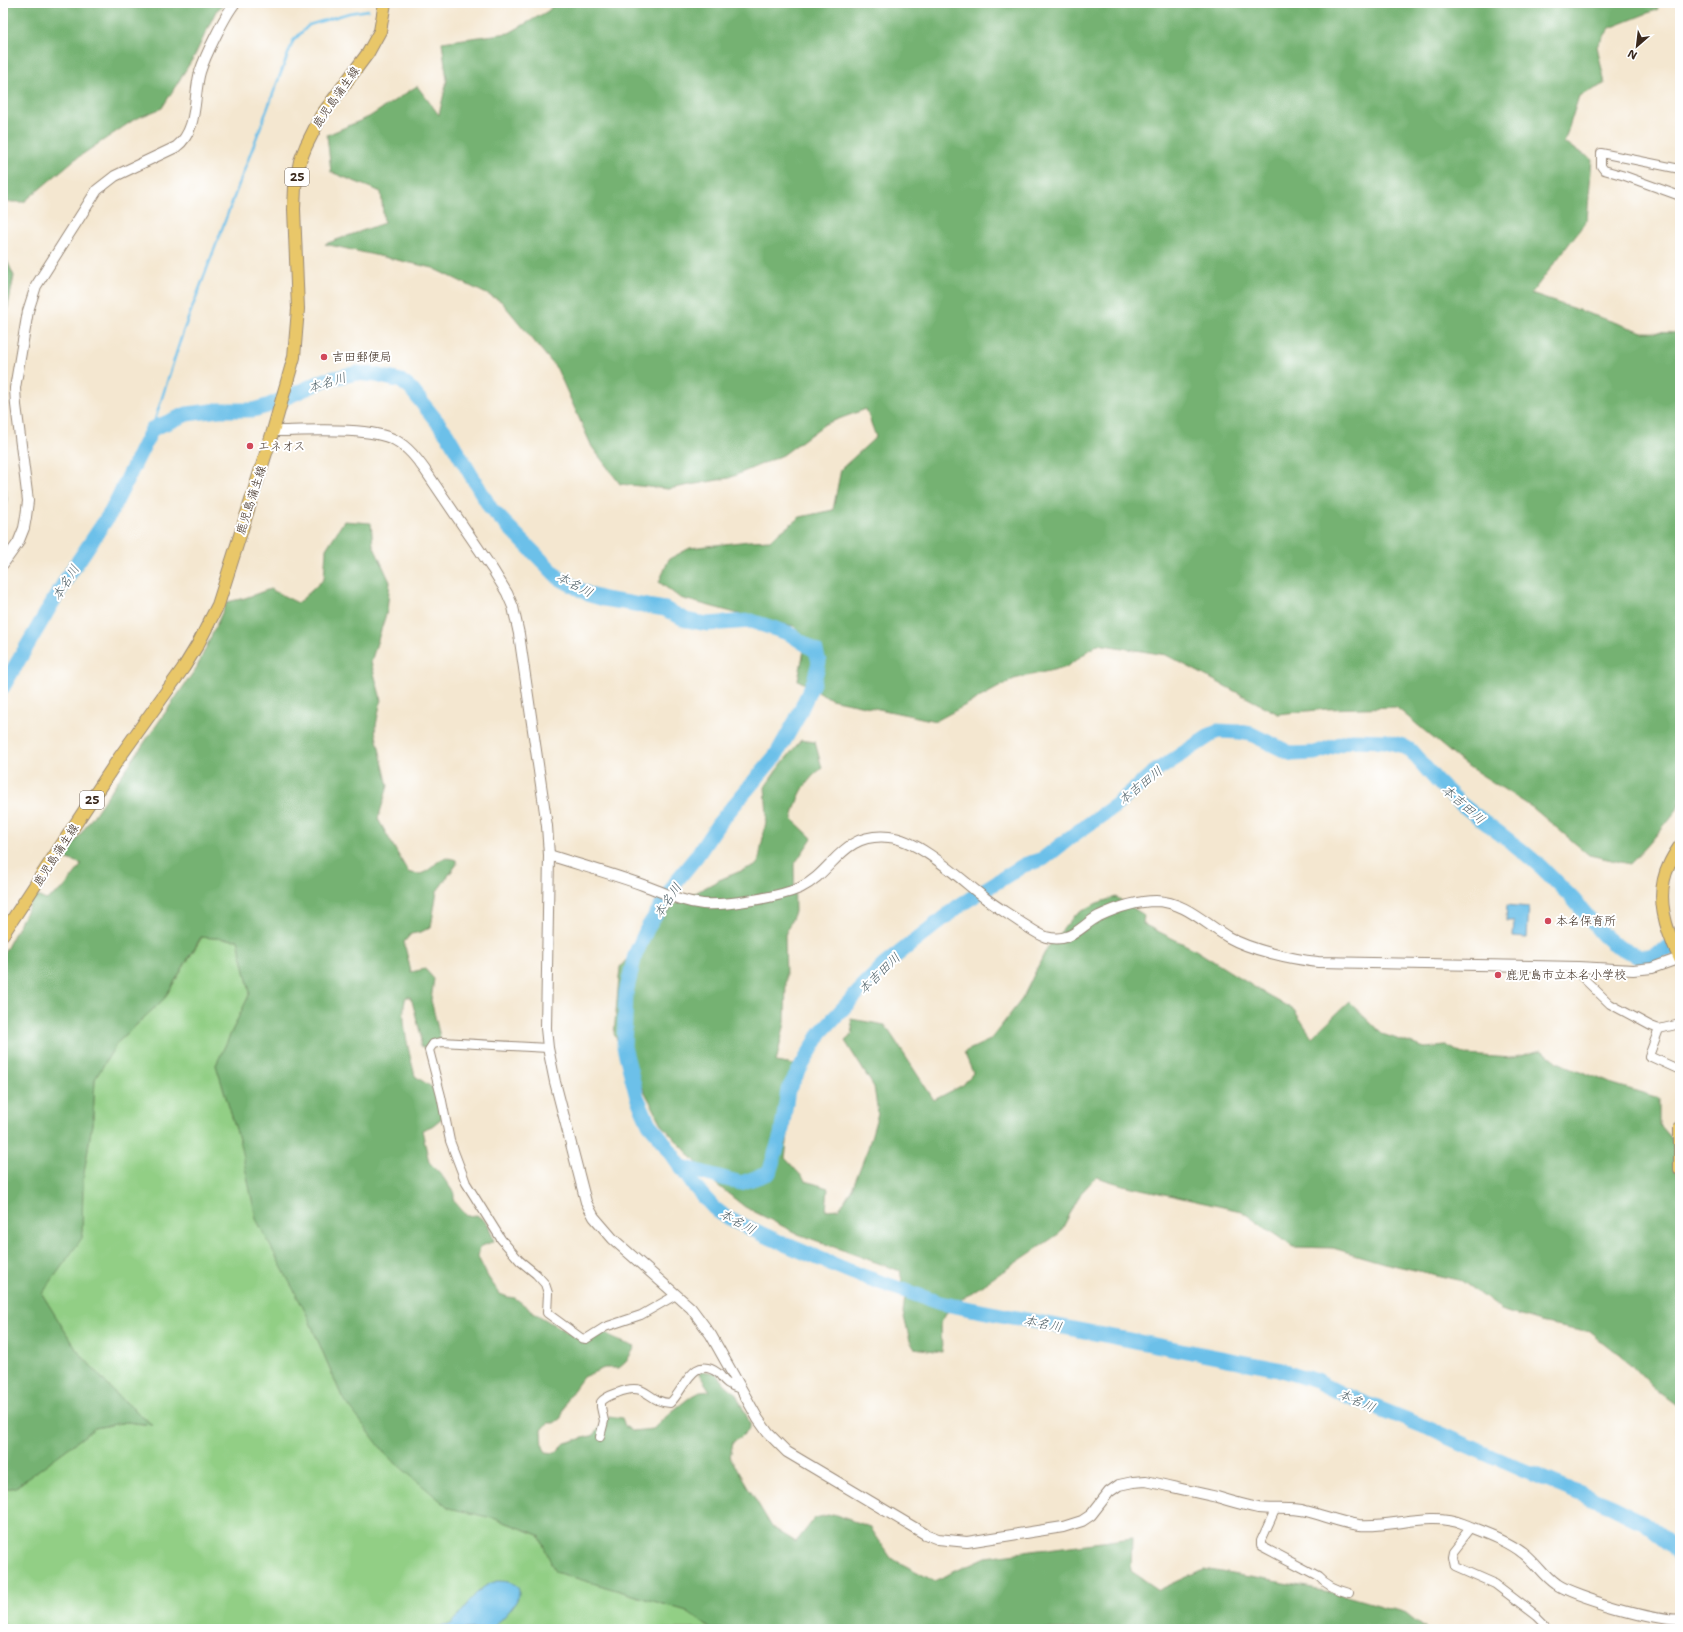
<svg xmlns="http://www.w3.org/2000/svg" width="1683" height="1632" viewBox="0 0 1683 1632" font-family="'Shantell Sans','Klee One',sans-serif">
<rect width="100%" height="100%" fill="#fff"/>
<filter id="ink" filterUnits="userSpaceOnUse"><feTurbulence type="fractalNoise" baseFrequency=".025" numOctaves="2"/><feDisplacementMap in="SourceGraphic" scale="8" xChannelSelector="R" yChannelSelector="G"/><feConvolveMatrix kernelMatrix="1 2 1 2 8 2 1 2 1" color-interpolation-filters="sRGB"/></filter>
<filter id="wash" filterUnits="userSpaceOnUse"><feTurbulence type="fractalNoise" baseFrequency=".012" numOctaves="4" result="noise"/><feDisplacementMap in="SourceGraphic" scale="16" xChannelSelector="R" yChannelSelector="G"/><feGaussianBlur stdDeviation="0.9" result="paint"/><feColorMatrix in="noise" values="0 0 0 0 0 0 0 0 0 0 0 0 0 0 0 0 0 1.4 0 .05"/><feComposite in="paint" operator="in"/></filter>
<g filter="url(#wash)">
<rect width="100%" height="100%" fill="#f4e7d0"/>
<path fill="#92cf85" stroke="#667c52" d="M202,937L238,940L250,993L216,1065L239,1139L307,1315L342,1397L496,1519L539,1535L556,1572L687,1611L711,1629H3V1490L16,1487L95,1428L126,1422L152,1425L113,1391L76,1349L42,1294L82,1237L83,1179L93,1118L95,1079L117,1043L164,999Z"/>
<g fill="#75b272" stroke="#586e48">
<path d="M3,3H225L216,11L195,55L162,108L135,119L74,160L24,202H3Z"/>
<path d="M555,3H1657L1658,9L1610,28L1597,46L1605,84L1579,96L1564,143L1592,159L1587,220L1531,294L1643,332L1680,333V806L1649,844L1630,864L1589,855L1533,808L1463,763L1396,707L1327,709L1278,714L1166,655L1098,644L1066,667L1014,679L936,721L831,699L798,680L806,640L794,626L761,620L680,598L659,582L669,559L690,548L749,541L770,540L800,517L833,510L841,469L876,437L866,409L825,424L783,455L729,478L668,489L620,484L592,447L557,369L501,301L433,268L325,244L384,223L381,192L331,172L327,135L369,117L417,86L439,115L447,80L442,42L509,33L548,11Z"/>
<path d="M3,252L14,276L8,306L3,344Z"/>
<path d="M3,473L7,499L3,516Z"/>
<path d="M344,521L371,523L373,545L390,582L387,611L371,662L381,699L375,731L388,786L378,819L408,872C412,873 419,875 423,873C436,868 438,853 456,860L457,864L437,891L431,927L421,932L411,934L404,942L411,972L425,969L434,979L431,1000L441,1041L432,1042L425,1048L420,1046L421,1036L412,1001L410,997H406C399,1017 410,1055 415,1076L436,1090L442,1118L432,1126L422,1130L429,1162L440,1173L454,1193V1201L467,1216L477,1215L488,1224L494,1241L480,1247L478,1257L488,1277L500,1294L508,1297L515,1298L536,1314L580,1340L604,1331L612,1338L635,1347L626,1362L619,1368H604L583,1377L567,1399L561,1418L554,1423H548L542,1430L543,1447L546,1452L555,1453L565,1443L594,1435L609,1416L622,1418L625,1426L632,1431L653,1429L670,1413L689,1398L700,1392L710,1391L699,1374L701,1371L716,1373L726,1385L735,1392L750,1423V1428L741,1437L733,1442L730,1457L772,1527L796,1542L815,1518L833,1514L870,1527L891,1558L934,1581L986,1557L1132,1538L1131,1571L1159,1590L1204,1569L1330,1591L1406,1613L1426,1629H711L687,1611L555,1572L539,1535L496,1519L449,1508L387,1456L342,1397L307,1315L256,1219L239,1139L216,1065L250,993L238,940L201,937L164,999L117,1043L95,1079L93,1118L83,1179L82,1238L42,1294L76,1349L113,1391L152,1425L126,1422L95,1428L16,1487L3,1490V955L35,895L46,900L64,888L82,864L64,858L197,667L227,602L245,598L270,589L298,603L324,579L326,549Z"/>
<path d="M801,740L815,742L822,768C803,783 798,796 792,819L812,838L794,865L795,912L785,935L786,980L785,1023L776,1062L807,1067L793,1095L785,1158L806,1181L828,1188L826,1210L839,1209L852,1189L868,1148L878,1113L874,1087L845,1041L853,1034L851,1019L885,1025L934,1100L963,1085L973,1073L964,1052L990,1040L1022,999L1047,948L1075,915L1097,903L1116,897L1144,915L1143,924L1194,949L1267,995L1294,1010L1312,1037L1349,1002L1382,1034L1425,1048L1446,1046L1466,1055L1512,1058L1542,1050L1557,1062L1613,1084L1659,1098V1125L1680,1149V1408L1657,1391L1630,1363L1591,1332L1540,1322L1501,1310L1462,1281L1384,1263L1333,1248L1293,1247L1241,1211L1123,1185L1096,1177L1081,1193L1060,1233L950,1307L941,1323L942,1352L914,1348L910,1341L903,1313L905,1296L900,1271L798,1234L745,1207L716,1184L663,1126L614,1034L620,967L675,904L719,880L758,864L767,816L765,787L776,771Z"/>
</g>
<g fill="#6cc0e9" stroke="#547584">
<path d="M1507,905L1529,907L1527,938L1513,937L1514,921H1506Z"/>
<path d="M498,1581C542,1582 506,1616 491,1629H418L449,1625L453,1622C468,1607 475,1586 498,1581Z"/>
</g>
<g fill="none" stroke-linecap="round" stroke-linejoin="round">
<path stroke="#6cc0e9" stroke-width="2.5" d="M152,429L183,332L293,41L309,25L349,13L368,10"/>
<g stroke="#6cc0e9" stroke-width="15">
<path d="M3,687L65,581L111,512L152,429L187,414L219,410H253L267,406L325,380L357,373L376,375L401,381L411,389L447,434L491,509L559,578L590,595L604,599L665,609L686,620L707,624L751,621L788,633L816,651L819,662L814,681L796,720L776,755L719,823L696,857L678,879L647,929L635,955L626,993L624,1047L637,1097L649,1124L661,1138L694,1186L714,1208L727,1218L782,1243L854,1273L940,1303L1278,1369L1316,1381L1342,1394L1423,1426L1520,1469L1612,1507L1644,1523L1675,1548L1680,1556"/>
<path d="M682,1167L741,1183L769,1173L781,1135L788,1090L821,1032L883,966L960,905L1024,865L1043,859L1076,833L1115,806L1153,773L1217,731L1240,732L1251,734L1292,754L1315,753L1351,740L1386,741L1403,746L1410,750L1437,781L1461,804L1520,849L1541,867L1573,899L1603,935L1612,943L1627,951L1639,956H1650L1680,943"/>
</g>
</g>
</g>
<g filter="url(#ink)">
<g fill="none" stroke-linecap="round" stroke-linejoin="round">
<defs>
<g id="minor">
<path d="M1680,169L1601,153V166L1604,170L1625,176L1680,196"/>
<path d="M1578,967L1580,975L1610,1004L1651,1026L1659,1029L1680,1024"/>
<path d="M1659,1029L1649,1056L1680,1070"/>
<path d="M548,1048L442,1042L433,1044L429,1050L441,1096L450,1141L466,1183L501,1239L520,1261L536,1274L545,1284L548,1293L547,1313L581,1338L586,1339L605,1327L641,1315L676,1295"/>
<path d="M600,1437L604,1421L601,1407V1402C605,1397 611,1395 617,1393C648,1380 646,1402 670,1403C685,1390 692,1354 718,1373C721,1375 723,1380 726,1382C730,1386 736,1387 740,1389"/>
<path d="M1275,1510L1261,1541V1546L1318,1576C1326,1585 1337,1590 1349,1593"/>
<path d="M1471,1528L1453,1551L1452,1556L1454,1566L1495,1584L1537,1616L1550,1629"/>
</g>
<g id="tertiary">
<path d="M273,431C303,431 369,426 395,440C408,447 417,459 425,470L493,570L507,593L513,607L519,634L547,826L549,855L546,1028L548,1048L555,1082L586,1202L594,1217L613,1239L691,1308L711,1335L758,1419L768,1433L787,1452L925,1534L938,1539L967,1542L1063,1527L1082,1521L1091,1515L1109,1492L1119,1485L1133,1482L1146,1481C1169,1486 1193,1492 1217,1497C1230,1501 1244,1505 1258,1508C1273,1510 1291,1507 1306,1511C1323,1515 1341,1523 1359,1525C1393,1528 1430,1511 1463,1524C1483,1532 1507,1540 1523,1553C1535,1562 1543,1576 1556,1585C1572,1597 1661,1623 1680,1619"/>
<path d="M3,564L18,543L24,528L26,517L28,501L16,405L15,388L28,311L36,286L97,190L115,176L176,147C199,130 193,96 200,72C205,56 225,15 235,3"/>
<path d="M549,855C580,865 612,874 643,885C663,892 681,902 703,904C726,906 779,897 800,888C834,872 841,832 889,837C920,840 960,879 985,898C996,907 1009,914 1020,922C1028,927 1037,934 1046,937C1071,944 1080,926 1099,916C1116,908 1137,901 1156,901C1185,902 1204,923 1228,937C1251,950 1291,959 1318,962L1578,967L1633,970L1652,968L1680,958"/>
</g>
<g id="primary">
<path d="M1680,846C1676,852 1672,858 1669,865C1654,896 1666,930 1680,959"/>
<path d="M3,934L119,758L184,667L198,644L218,605L273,431L294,357L298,309L294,209L295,187L300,161L306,146L321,116L368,53L380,31L385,3"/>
<path d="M1680,1127V1169"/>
</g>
</defs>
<use href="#minor" stroke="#988877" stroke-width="10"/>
<use href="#tertiary" stroke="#988877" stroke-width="12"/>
<use href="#primary" stroke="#988877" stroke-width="14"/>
<use href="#minor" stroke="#fff" stroke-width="8"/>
<use href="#tertiary" stroke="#fff" stroke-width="10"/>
<use href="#primary" stroke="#e9c769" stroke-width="12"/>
</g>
</g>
<g fill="#d1495b" stroke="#fff" stroke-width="1.5">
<circle cx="324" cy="357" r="4"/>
<circle cx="250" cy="446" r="4"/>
<circle cx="1548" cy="921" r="4"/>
<circle cx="1498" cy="975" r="4"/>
</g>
<g text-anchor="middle" stroke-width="4" stroke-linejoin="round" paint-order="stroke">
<g fill="#fff" stroke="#766a62" stroke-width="1">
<rect x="285" y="168" width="24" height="18" rx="3"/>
<rect x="80" y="791" width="24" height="18" rx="3"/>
</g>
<g font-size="11" font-weight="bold" fill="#3b2a1e">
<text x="297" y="181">25</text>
<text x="92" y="804">25</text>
</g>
<g font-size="12" fill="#3b2a1e" stroke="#fff">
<text transform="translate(336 97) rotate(-55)" y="4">鹿児島蒲生線</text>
<text transform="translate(251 500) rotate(-72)" y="4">鹿児島蒲生線</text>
<text transform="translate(56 855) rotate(-57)" y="4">鹿児島蒲生線</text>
</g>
<g font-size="12" fill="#3b2a1e" stroke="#fff" text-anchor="start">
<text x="332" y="361">吉田郵便局</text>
<text x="258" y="450">エネオス</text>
<text x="1556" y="925">本名保育所</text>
<text x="1506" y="979">鹿児島市立本名小学校</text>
</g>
<g font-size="13" font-style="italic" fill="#4c5e65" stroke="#fff">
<text transform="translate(327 382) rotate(-17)" y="5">本名川</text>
<text transform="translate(65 582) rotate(-58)" y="5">本名川</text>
<text transform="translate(575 584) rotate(28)" y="5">本名川</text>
<text transform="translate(1140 785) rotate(-39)" y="5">本吉田川</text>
<text transform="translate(1464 804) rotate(41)" y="5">本吉田川</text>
<text transform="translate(667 900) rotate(-56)" y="5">本名川</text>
<text transform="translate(879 973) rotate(-44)" y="5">本吉田川</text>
<text transform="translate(738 1221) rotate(29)" y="5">本名川</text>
<text transform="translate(1043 1323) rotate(11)" y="5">本名川</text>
<text transform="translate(1357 1400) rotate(24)" y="5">本名川</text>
</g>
</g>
<rect width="1683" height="1632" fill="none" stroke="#fff" stroke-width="16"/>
<g transform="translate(1637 46) rotate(208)" stroke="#ffffff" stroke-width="3" paint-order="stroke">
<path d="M0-3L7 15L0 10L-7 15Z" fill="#3b2a1e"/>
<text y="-6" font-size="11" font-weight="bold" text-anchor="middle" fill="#3b2a1e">N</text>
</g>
</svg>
